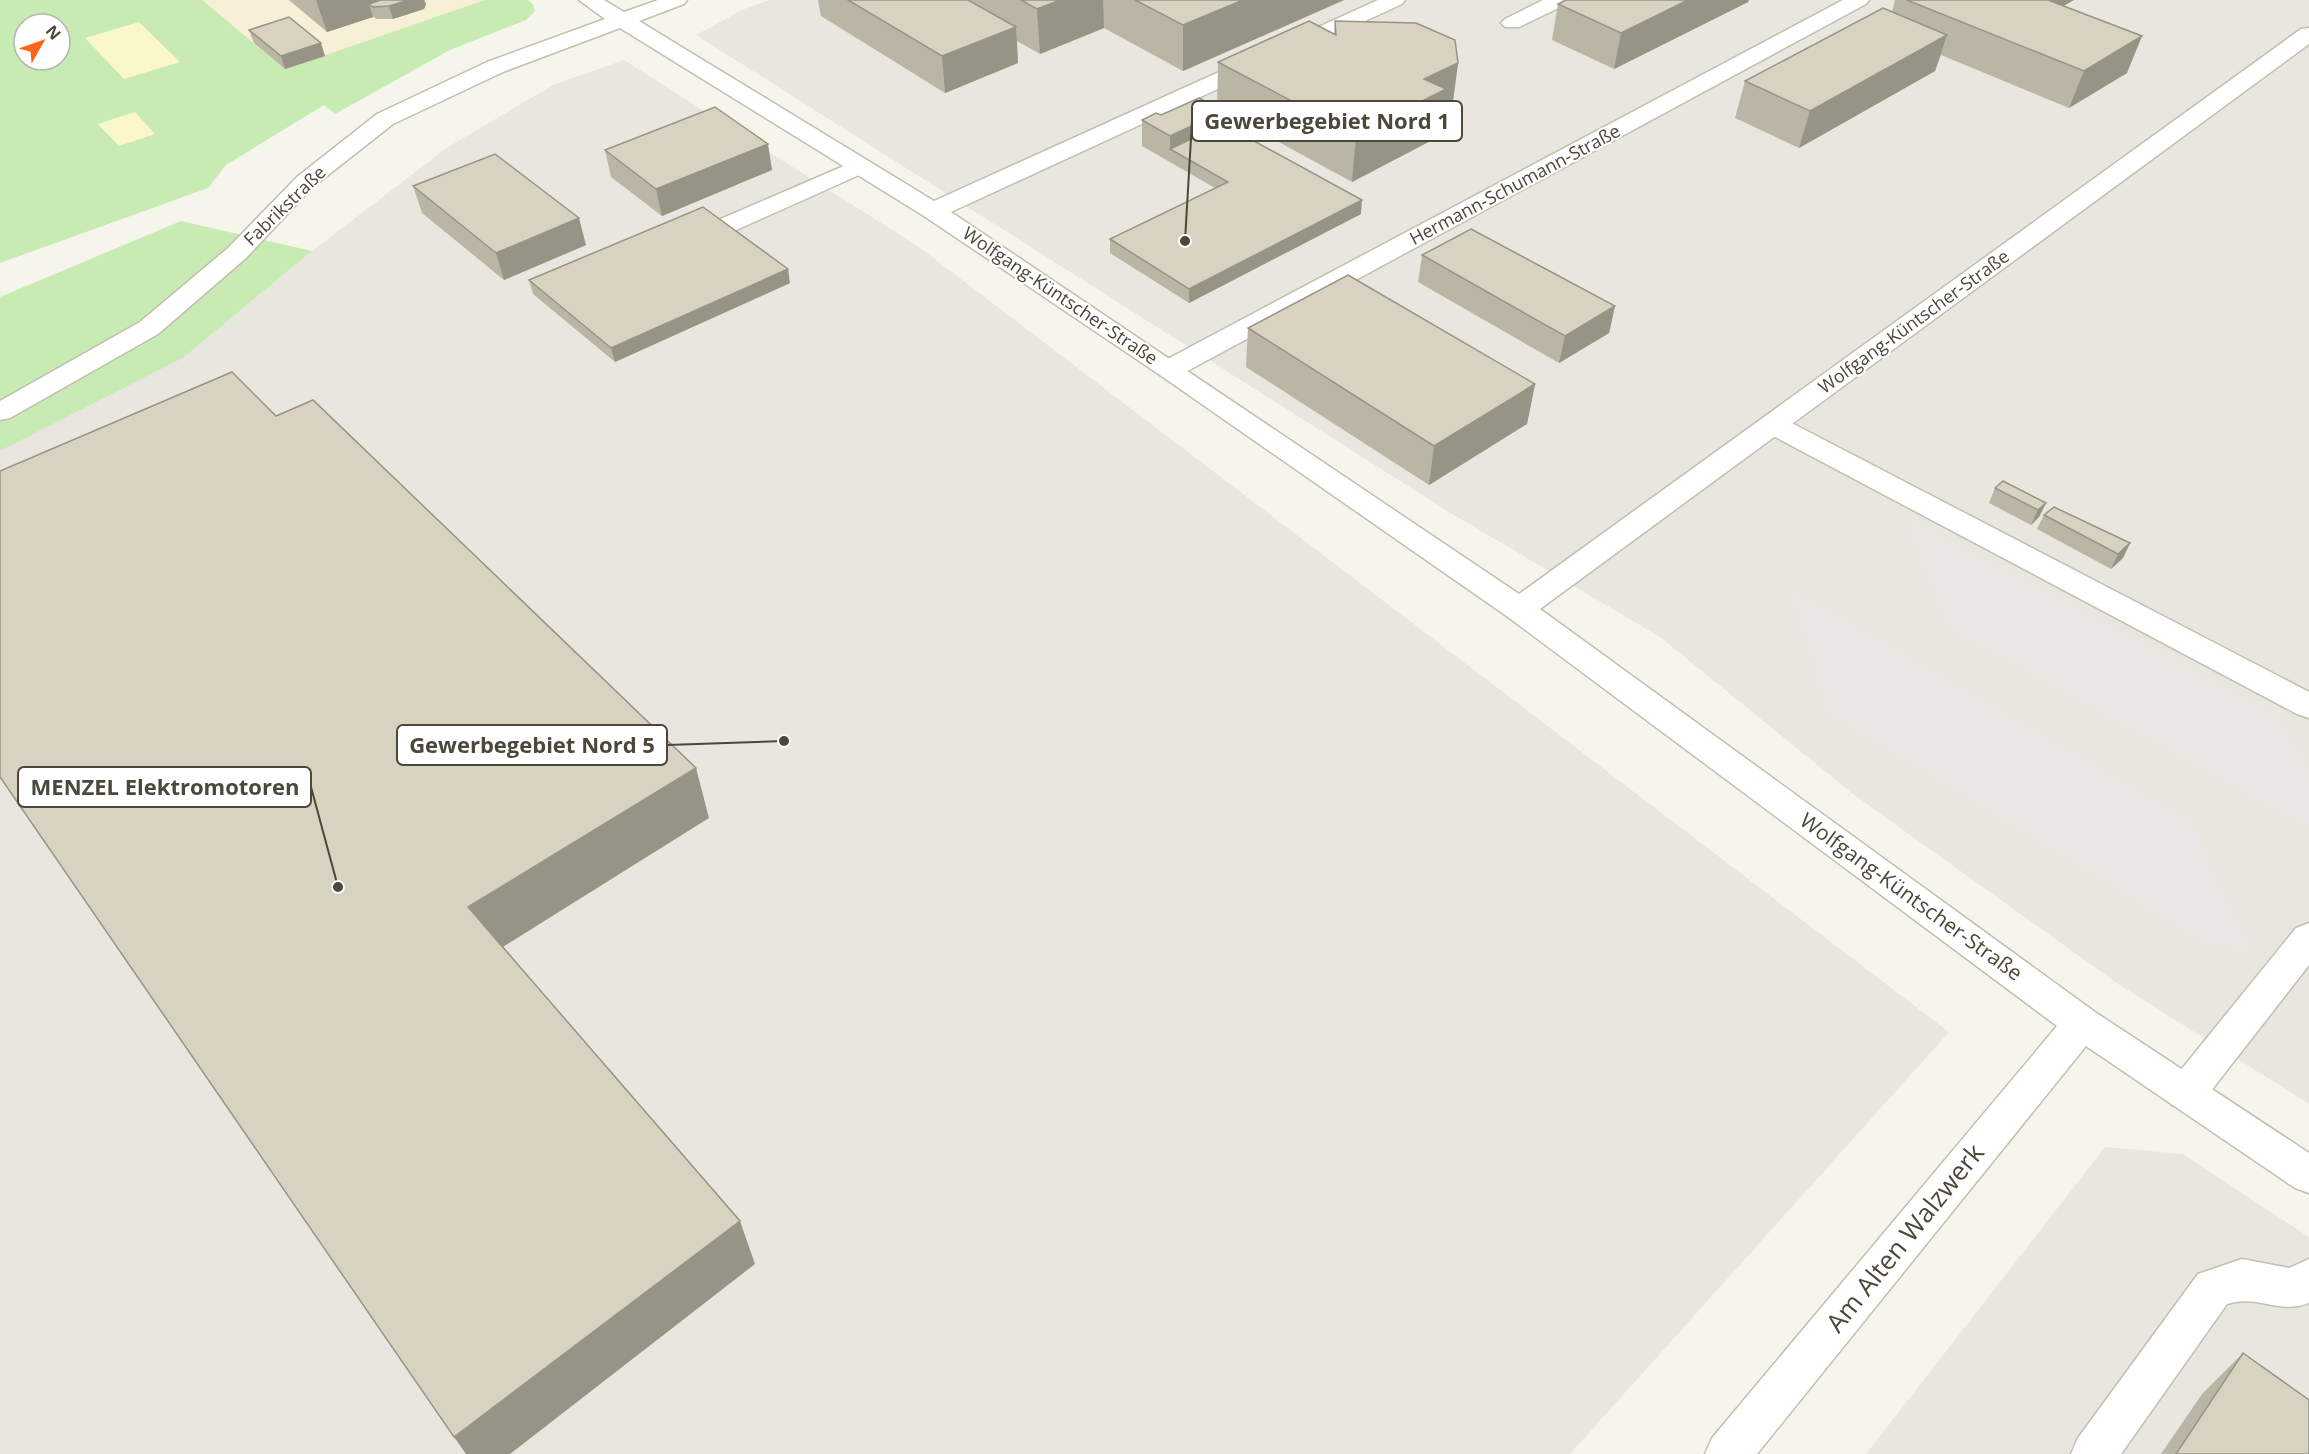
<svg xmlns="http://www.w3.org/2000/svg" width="2309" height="1454" viewBox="0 0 2309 1454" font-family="'Open Sans',sans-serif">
<rect width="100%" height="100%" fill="#f6f5ec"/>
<path fill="#f7f0d7" d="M202,0H485L285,69Z"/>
<g fill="#e9e6e0">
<path d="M769,0H2309V1104L2118,984L1853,794L1660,637L1449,512L696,35L742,10Z"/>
<path d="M624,60L919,247L1949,1032L1570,1454H0V451L183,358L312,251L448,147L553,85Z"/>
<path d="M2105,1147L2183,1154L2309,1237V1454H1866Z"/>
</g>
<g fill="#c8ebb4" fill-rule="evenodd">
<path d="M0,0H202L285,69L485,0H528L533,4L535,11L526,20L450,50L335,114L324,105L226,165L208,188L0,263ZM24,24H60V60H24Z"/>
<path d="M181,221L312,251L183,358L0,451V297Z"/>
</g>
<g fill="#faf8c8">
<path d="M139,22L180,62L124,79L85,38Z"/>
<path d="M135,112L155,134L119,146L98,124Z"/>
</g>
<g fill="#e8e7e3">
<path d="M1907,518L2278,715L2309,772V829L1946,627Z"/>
<path d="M1789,587L2190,820L2251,951L2207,944L1829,714Z"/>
</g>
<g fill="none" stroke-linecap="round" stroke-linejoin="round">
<defs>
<g id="service">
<path d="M1543,0H1570L1567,4L1519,27H1505L1501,23L1505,19Z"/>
<path d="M1843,0H1869L1866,4L1180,375L1170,377L1160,375L1157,369L1160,363Z"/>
<path d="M860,159L868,161L872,166L868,171L734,231L725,233L716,231L713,226L716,221Z"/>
<path d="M1774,416L1784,419L2309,692V718L2297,714L1764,431L1760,425L1764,419Z"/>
<path d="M2309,923V965L2200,1105L2186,1110L2172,1105L2166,1093L2172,1081L2296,928Z"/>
<path d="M2242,1259L2289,1268L2309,1259V1303C2279,1315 2258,1294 2227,1304L2121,1454H2071L2078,1438L2198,1274Z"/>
</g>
<path id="minor" d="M579,0H604L624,12L658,0H687L684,4L639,21L934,201L1378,0H1405L1402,4L951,212L1519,594L2301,29L2309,28V44L1540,609L2095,1012L2309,1153V1193L2295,1188L2086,1046L1757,1454H1705L1712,1438L2057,1026L1508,617L1160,375L924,216L620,28L503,72L393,124L313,187L246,258L158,334L10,418L0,420V401L140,322L228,248L297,177L377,114L487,62L605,19Z"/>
</defs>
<use href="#service" stroke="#c2bfad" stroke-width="3"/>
<use href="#minor" stroke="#c2bfad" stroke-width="3"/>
<use href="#service" fill="#fff" fill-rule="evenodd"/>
<use href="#minor" fill="#fff" fill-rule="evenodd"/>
</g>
<g fill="#bab5a5">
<path d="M289,0H424L426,4L424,9L393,19H377L373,17L327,32Z"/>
<path d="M818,0H1344L1183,71L1104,28L1040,54L1017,41L1018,63L945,93L821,16Z"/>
<path d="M1895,0H2074L2063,6L2127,73L2069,108L1941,55L1935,71L1799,148L1735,118L1745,81L1892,12Z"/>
<path d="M1748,2L1614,69L1552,40L1558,4Z"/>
<path d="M1335,21L1458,63L1452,109L1442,114L1440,136L1352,182L1224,112L1223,124L1361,214L1189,303L1110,253V239L1215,188L1142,146V120L1161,115L1217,108L1218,62L1334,34Z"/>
<path d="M249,30L325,56L285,69L254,43Z"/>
<path d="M605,150L772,170L662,216L611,177Z"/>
<path d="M413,186L586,245L504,280L422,213Z"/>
<path d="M1422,255L1615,306L1609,333L1559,363L1418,282Z"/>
<path d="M529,280L790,283L615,362L533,294Z"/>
<path d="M1248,328L1535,384L1527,424L1429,485L1246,367Z"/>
<path d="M1995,488L2046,503L2039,517L2031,525L1989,503Z"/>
<path d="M2044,515L2130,543L2123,558L2111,569L2037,529Z"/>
<path d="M2243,1353L2309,1454H2161L2202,1394Z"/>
</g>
<g fill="#979486">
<path d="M316,0H424L426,4L424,9L393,19L389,6L369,4L373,17L327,32Z"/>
<path d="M1060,0H1103L1104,28L1040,54L1037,9Z"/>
<path d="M1243,0H1344L1183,71V25Z"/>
<path d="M1688,0H1749L1748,2L1614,69L1621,33Z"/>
<path d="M2037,0H2074L2027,27Z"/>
<path d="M1016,27L1018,63L945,93L942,56Z"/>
<path d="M1947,35L1935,71L1799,148L1810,111Z"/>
<path d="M2142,36L2127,73L2069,108L2084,71Z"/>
<path d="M321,43L325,56L285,69L281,56Z"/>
<path d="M1458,63L1452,109L1442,114L1440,136L1352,182L1356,135L1424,79Z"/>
<path d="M1224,111L1223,137L1170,149V136Z"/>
<path d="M768,144L772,170L662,216L656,189Z"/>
<path d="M1362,200L1361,214L1189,303V289Z"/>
<path d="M579,218L586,245L504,280L496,253Z"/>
<path d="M788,269L790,283L615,362L611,348Z"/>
<path d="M1615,306L1609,333L1559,363L1565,336Z"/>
<path d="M1535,384L1527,424L1429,485L1434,446Z"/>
<path d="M2046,503L2039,517L2031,525L2038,510Z"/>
<path d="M2130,543L2123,558L2111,569L2118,554Z"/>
<path d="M696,768L709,818L490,955L468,907Z"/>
<path d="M740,1221L755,1264L510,1454H466L454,1437Z"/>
</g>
<g fill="#d8d3c0" stroke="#979486" stroke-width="1.5">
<path d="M381,0H409L389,6L373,7L369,4Z"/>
<path d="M848,0H968L1016,27L942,56Z"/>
<path d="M1021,0H1060L1037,9Z"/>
<path d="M1135,0H1243L1183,25Z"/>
<path d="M1566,0H1688L1621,33L1558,4Z"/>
<path d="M1907,0H2048L2142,36L2084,71Z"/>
<path d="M1883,8L1947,35L1810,111L1745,81Z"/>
<path d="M289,17L321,43L281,56L249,30Z"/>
<path d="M1309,21L1336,35L1335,21L1416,23L1455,40L1458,63L1424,79L1446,89L1356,135L1218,62Z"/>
<path d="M1199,98L1224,111L1170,136L1142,120L1156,113L1161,115Z"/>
<path d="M715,107L768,144L656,189L605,150Z"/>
<path d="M1223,124L1362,200L1189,289L1110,239L1228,182L1170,149Z"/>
<path d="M495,154L579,218L496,253L413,186Z"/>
<path d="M703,207L788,269L611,348L529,280Z"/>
<path d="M1471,229L1615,306L1565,336L1422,255Z"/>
<path d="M1348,275L1535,384L1434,446L1248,328Z"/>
<path d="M232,372L276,416L313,400L696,768L468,907L740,1221L454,1437L0,777V471Z"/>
<path d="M2003,481L2046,503L2038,510L1995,488Z"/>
<path d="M2054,507L2130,543L2118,554L2044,515Z"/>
<path d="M2243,1353L2309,1400V1454H2176Z"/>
</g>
<g text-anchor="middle" stroke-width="4.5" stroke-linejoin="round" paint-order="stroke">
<g font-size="18" fill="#4b4739" stroke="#fff">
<text transform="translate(1515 185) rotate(-28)" y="6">Hermann-Schumann-Straße</text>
<text transform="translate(285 206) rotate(-44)" y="6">Fabrikstraße</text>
<text transform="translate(1060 296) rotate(34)" y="6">Wolfgang-Küntscher-Straße</text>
<text transform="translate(1914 322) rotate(-36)" y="6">Wolfgang-Küntscher-Straße</text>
</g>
<g font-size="21" fill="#4b4739" stroke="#fff">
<text transform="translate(1911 897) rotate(36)" y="7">Wolfgang-Küntscher-Straße</text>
</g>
<g font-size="26" fill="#4b4739" stroke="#fff">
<text transform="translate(1905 1238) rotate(-51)" y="9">Am Alten Walzwerk</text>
</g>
</g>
<path fill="none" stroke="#4b4739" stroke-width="2" d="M1185 241L1192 121M784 741L667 745M338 887L311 787"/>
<g fill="#4b4739" stroke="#fff" stroke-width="2">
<circle cx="1185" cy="241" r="6"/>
<circle cx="784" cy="741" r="6"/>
<circle cx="338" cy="887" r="6"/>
</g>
<g fill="#fff" stroke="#4b4739" stroke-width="2">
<rect x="1192" y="101" width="270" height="40" rx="6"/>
<rect x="397" y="725" width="270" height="40" rx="6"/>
<rect x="18" y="767" width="293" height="40" rx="6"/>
</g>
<g font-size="22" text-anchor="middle" font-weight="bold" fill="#4b4739">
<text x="1327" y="129">Gewerbegebiet Nord 1</text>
<text x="532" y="753">Gewerbegebiet Nord 5</text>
<text x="165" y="795">MENZEL Elektromotoren</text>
</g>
<g transform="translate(42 42) rotate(50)"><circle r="28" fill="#ffffff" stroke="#b7b5b0" stroke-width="1.5"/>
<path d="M0-4.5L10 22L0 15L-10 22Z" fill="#ff651a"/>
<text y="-9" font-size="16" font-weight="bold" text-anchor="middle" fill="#4b4739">N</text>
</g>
</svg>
